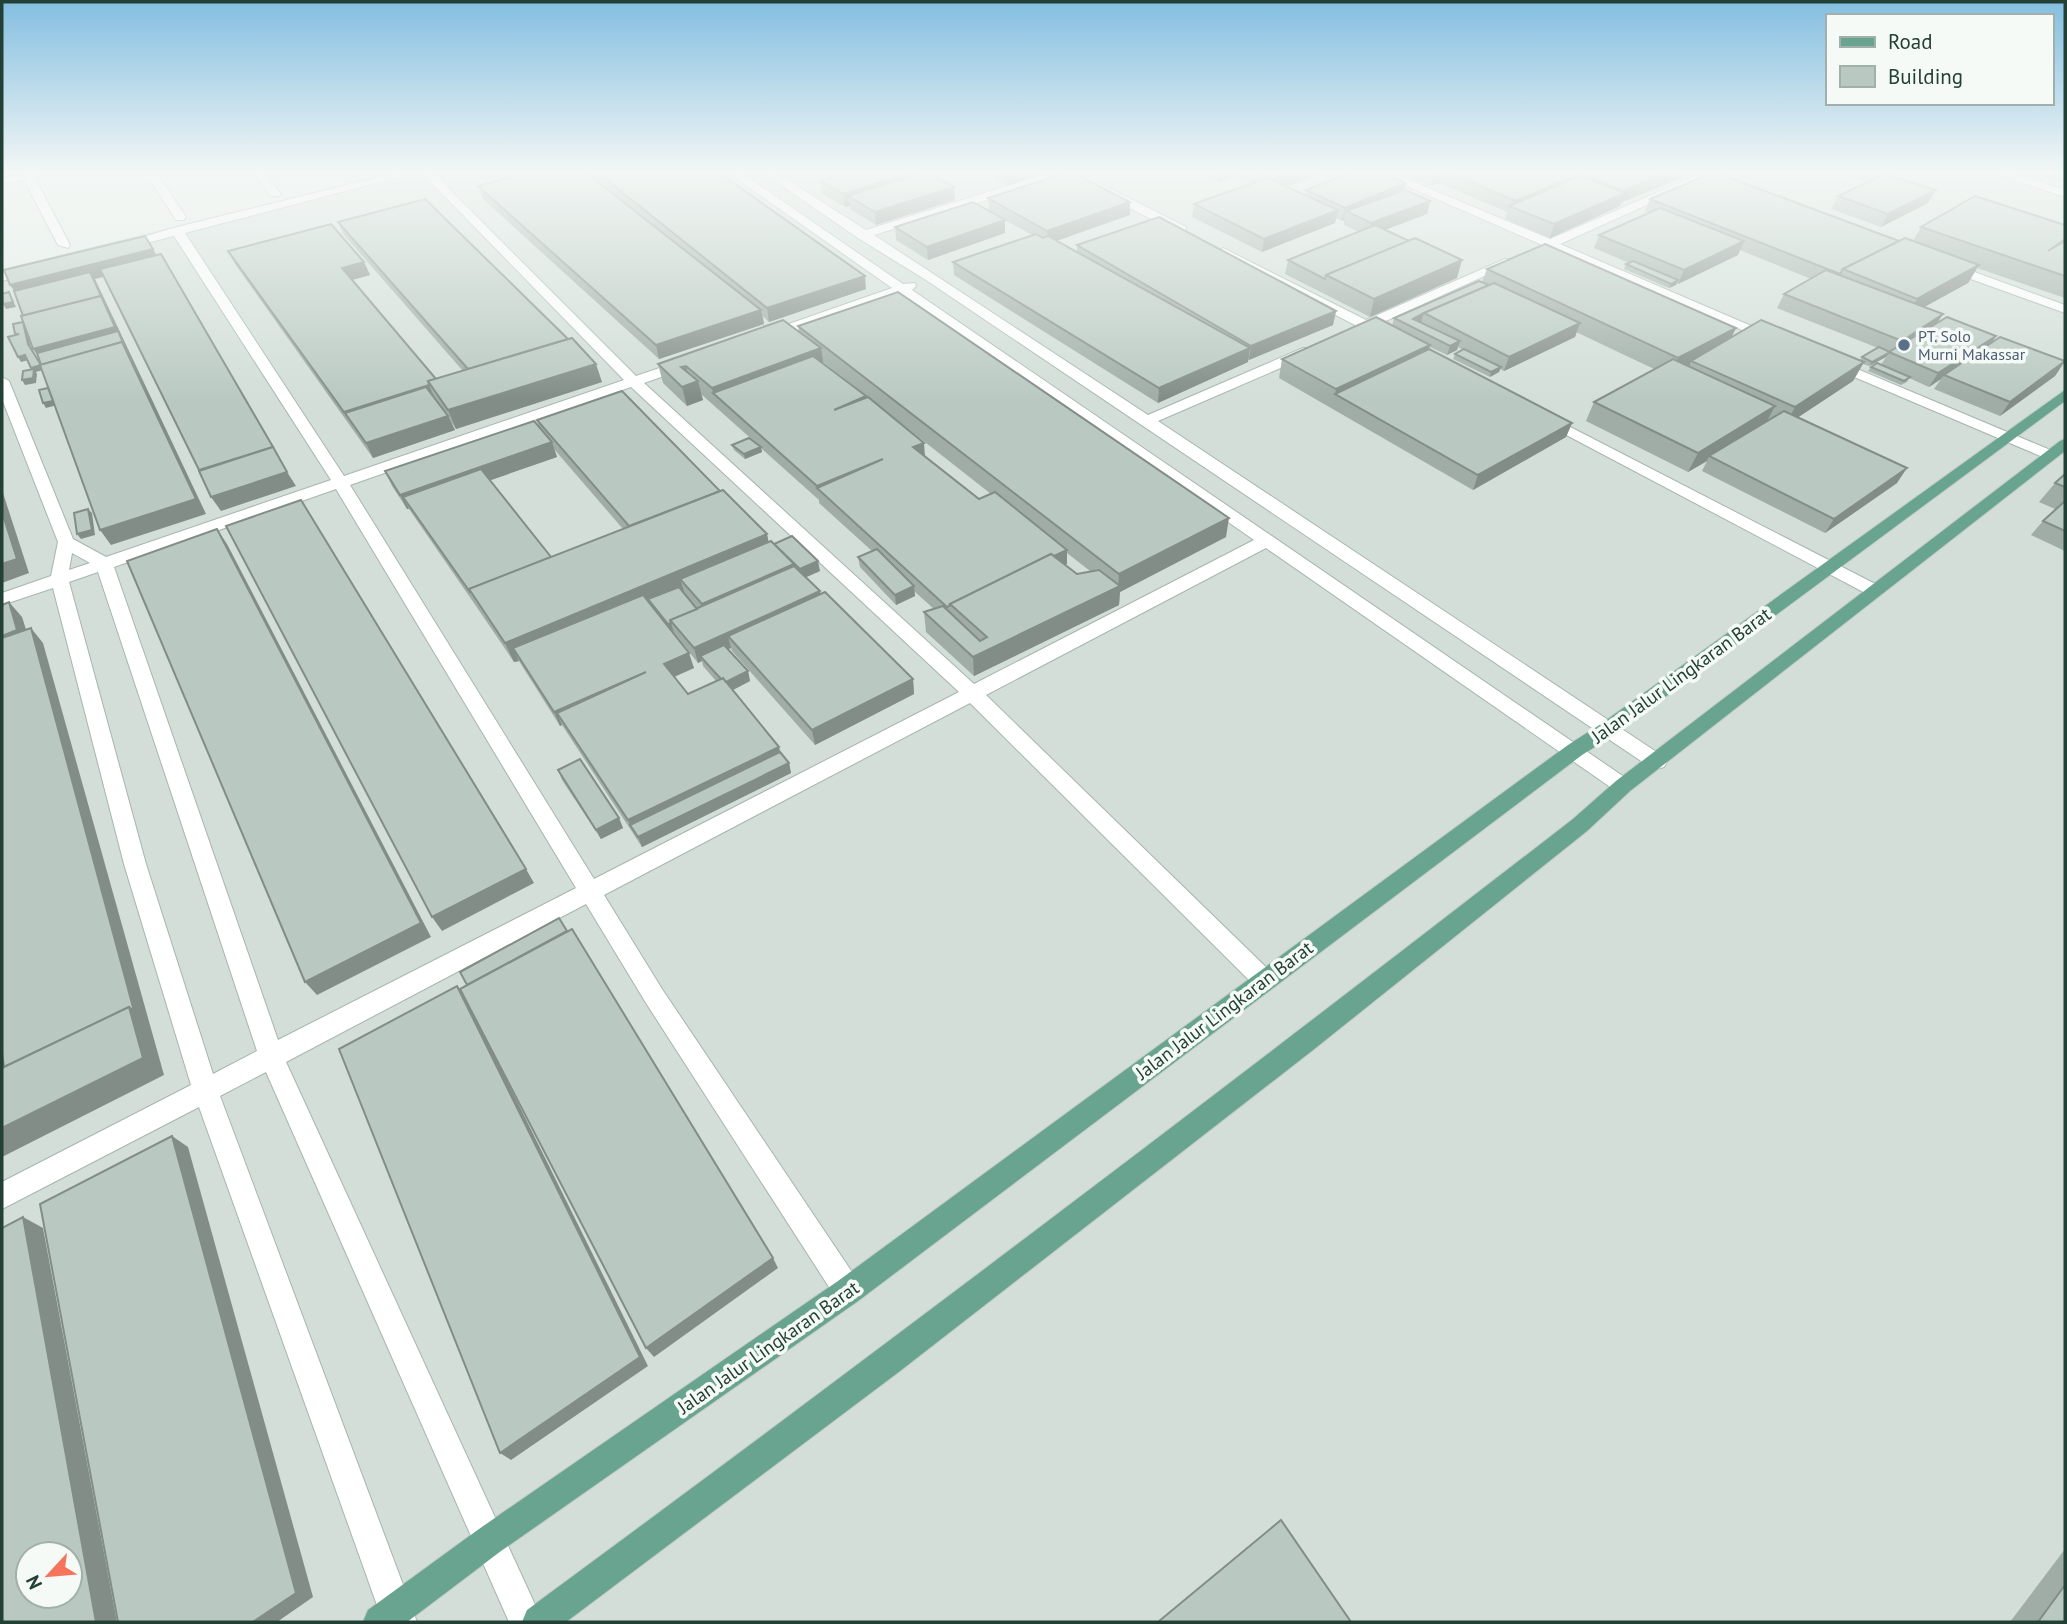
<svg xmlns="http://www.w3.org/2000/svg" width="2067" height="1624" viewBox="0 0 2067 1624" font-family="'PT Sans',sans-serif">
<rect width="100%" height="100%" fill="#e4eee8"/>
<path fill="#d2ded7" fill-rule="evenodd" d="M396,172H2065V1622H2V269ZM28,1554H70V1596H28Z"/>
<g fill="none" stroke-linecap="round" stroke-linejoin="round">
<defs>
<g id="street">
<path d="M29,172H52L35,178L70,245L68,248L58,245L24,180L2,184V178Z"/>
<path d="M145,172H156L186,217L184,220H176Z"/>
<path d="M252,172H263L281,194L279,196H271Z"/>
<path d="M399,172H418L185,233L344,476L624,380L421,172H432L636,376L680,361H690V367L644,383L974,684L1254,540L900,294L770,340H760V334L892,288L727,172H740L903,284L915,283L916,286L912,290L1630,781L1633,786L1630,791L1623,794L1616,791L1266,548L986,695L1272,973L1276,980L1272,987L1264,990L1256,987L970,703L604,895L662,989L858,1281L862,1291L858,1301L848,1305L838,1301L646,1003L586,904L286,1062L543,1622H509L266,1072L220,1096L417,1622H383L199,1107L2,1209V1182L191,1085L124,864L53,588L2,605V593L51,576L58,542L2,399V377L9,381L73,539L106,557L331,480L174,236L120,250L114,246L173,228ZM631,387L959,692L594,879L350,485ZM336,489L576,888L278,1040L114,567ZM72,553L90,563L69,570ZM98,572L257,1051L213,1074L146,864L69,582Z"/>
<path d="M762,172H775L866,230L1052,172H1077L1186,227V233H1178L1066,175L874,235L1148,415L1303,348H1313V354L1158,421L1664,757L1667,762L1664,767L1657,769L1650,767L926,280L858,238Z"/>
<path d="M1375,172H1390L1550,239L1705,172H1720L1560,244L1782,339L1775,343L1770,342L1550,248L1541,249L1540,244Z"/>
<path d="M1991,172H2008L2065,190V197Z"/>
<path d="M1223,248L1366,320L1505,259H1513L1515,262L1377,325L1394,336L1387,340L1366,330L1355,331V325L1219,255L1217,252Z"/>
<path d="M1947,262L2065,305V313L1943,269V263Z"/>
<path d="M35,264L39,265V271L2,281V273Z"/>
<path d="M1831,358L2055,452L2058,455L2050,460L2045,458L1826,365L1824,362Z"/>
<path d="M1543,413L1881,587L1884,591L1881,595H1869L1538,420L1536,417Z"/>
</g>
<g id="primary">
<path d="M2065,390V401L1615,734L1582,755L858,1301L501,1551L407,1622H363L368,1610L479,1529L838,1281L1568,745L1601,724Z"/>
<path d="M2065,439V451L1630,791L1587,831L1313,1050L900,1371L566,1622H522L527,1610C879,1351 1227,1087 1573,819L1616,781L2060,441Z"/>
</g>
</defs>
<use href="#street" stroke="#a6b6af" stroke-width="2"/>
<use href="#primary" stroke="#c1cac7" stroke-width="2"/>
<use href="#street" fill="#fff" fill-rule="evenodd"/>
<use href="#primary" fill="#68a48f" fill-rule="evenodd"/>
</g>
<g fill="#9fada6" fill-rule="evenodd">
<path d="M530,172H718L866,289L769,322L763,316L764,324L659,359L483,199L478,186Z"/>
<path d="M848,172H923L954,187L955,200L876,225L850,209V206L845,207L822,194L820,181Z"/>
<path d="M992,172H1036V176L1007,186L992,178Z"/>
<path d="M1198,172H1325L1286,187L1305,195L1306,190L1406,183L1404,191L1430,201L1427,214L1385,230L1457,278L1370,317L1285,274L1288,260L1359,232L1344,225V220L1342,221L1336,218L1335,223L1262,252L1192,217L1194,204L1252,183L1239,177V175L1235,177L1232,175L1231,178L1218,182Z"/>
<path d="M1398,172H1572L1578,175L1582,172H1684L1682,178L1622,202L1620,206L1550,238L1505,219L1507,212L1442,184V182L1431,186Z"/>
<path d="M1839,172H1901L1893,176L1936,190L1928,203L1881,227L1831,209L1838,196L1867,182Z"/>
<path d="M2044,172H2065V183L2042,176Z"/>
<path d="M988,198L1130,202V215L1057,241L1077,252V245L1336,311L1333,325L1248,360V362L1158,403L954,275L953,262L1032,235L1005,220V233L928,260L896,240L895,227L989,211Z"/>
<path d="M1650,199L1899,241H1913L1921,227L2065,225V298L1977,268L1968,283L1924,307L1938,323L1996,336L1992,343L2065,361L2055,376L2000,416L1934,389L1941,379L1929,387L1909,378L1907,382L1901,385L1868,371L1871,367L1881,365L1886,357L1869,366L1863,364L1853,381L1798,417L1897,483L1825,533L1702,471L1707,461L1688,472L1586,421L1594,402L1654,369L1576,332L1575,337L1504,371L1500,369L1499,372L1490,377L1453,359L1455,354L1463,350L1458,347L1457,350L1447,355L1430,347L1429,349L1572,423L1566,437L1473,490L1279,378L1282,359L1392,326L1394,318L1482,282L1487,269L1731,338L1859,361L1862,357L1878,348L1777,308L1784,294L1811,279L1740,250L1738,255L1678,284L1677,283L1676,285L1669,288L1624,269L1626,264L1629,263L1594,248L1599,235L1649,213L1645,212Z"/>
<path d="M338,222L602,382L456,429L450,421L455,430L373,458L235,264L228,251L364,262L370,275L352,280L436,379L463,371L344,235Z"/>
<path d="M798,326L1226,537L1120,592L1119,605L974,676L926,632L924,612L934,609L914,591L915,596L896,605L860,567L858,557L872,551L819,503V500L761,448L762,452L745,459L734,450L732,445L756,443L701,394L703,400L687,406L663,383L658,364L799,332ZM823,362L991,494L979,499L925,456L866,398V396L823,363ZM1067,553L1090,571L1077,574L1065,565L1067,564Z"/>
<path d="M537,420L720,491L767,534L768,542L774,544L820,571L806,577L820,591V594L913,679L914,694L815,745L732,651L731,648L728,649L748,671L750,681L733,690L779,747L780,752L789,763L791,773L642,847L562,725L560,726L519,661L514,662L478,609L409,509H407L392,486L385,471L539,427ZM554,449L623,529L551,557L490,480L557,457ZM680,641L698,663L702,661L703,666L716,681L688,694L674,677L694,668Z"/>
<path d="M2065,474V551L2031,535L2043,521L2055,509L2039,502L2055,483Z"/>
<path d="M558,770L619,818L623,828L601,839L562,780Z"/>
<path d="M2065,1549V1622H2010Z"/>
</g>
<g fill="#828d87">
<path d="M913,172H923V182L848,196L850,206L845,207L844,194Z"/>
<path d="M1022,172H1036V176L1007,186L1006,177Z"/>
<path d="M1223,172H1232L1231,178L1218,182L1219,173Z"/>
<path d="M1236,172H1240L1239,175L1235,177Z"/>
<path d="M1293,172H1325L1272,192L1274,179Z"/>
<path d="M1438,172H1445L1442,182L1431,186L1435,173Z"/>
<path d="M1669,172H1684L1682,178L1622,202L1620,206L1550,238L1554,224L1622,195L1623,191Z"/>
<path d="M1883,172H1901L1876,185Z"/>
<path d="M1579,175L1575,188L1513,207L1515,201Z"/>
<path d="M1406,183L1403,196L1346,211L1344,220L1342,221L1345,208Z"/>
<path d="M954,187L955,200L876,225L875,212Z"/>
<path d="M1936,190L1928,203L1881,227L1888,214Z"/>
<path d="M1430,201L1427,214L1368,236L1371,223Z"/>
<path d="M1130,202V215L1047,244V231Z"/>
<path d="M1338,210L1335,223L1262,252L1264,239Z"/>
<path d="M1005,220V233L928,260L927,247Z"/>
<path d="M1744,241L1738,255L1678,284L1684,270Z"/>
<path d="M153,249L161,263L95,279L206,514L111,545L100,530L43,370L36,372L37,374L36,383L25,385L22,380L33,372L31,368L28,344L23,322L26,326L31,349L43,369V363L33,349L20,299L10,285Z"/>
<path d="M1462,260L1457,278L1370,317L1374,299Z"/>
<path d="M364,262L370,275L348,281L342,268Z"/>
<path d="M1979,265L1968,283L1906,317L1917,299Z"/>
<path d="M865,276L866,289L769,322L767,308Z"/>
<path d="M1678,280L1676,285L1669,288L1671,284Z"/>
<path d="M9,292L16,307L6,309L3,304Z"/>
<path d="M761,310L764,324L659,359L656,345Z"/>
<path d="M1336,311L1333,325L1249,360L1251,346Z"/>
<path d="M1423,314L1421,324L1413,319Z"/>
<path d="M1943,314L1934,328L1893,355L1902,341Z"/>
<path d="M1580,323L1575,337L1504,371L1509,357Z"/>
<path d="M1736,328L1727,347L1691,361L1689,367L1669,377L1678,358Z"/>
<path d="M1996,336L1987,350L1944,375L1941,379L1929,387L1938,373Z"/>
<path d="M1460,341L1457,350L1447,355L1450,346Z"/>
<path d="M1430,345L1425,364L1335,394L1336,389Z"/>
<path d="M821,348L824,367L713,393L712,388Z"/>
<path d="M1250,348L1248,362L1158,403L1159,388Z"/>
<path d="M1889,352L1886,357L1869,366L1872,362Z"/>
<path d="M25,355L29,360L21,362L18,357Z"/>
<path d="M2065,361L2055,376L2000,416L2010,402Z"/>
<path d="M1864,362L1853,381L1785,426L1795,407Z"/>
<path d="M596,364L602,382L456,429L448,410Z"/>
<path d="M686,366L691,384L698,381L703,400L687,406L682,387L681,367Z"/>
<path d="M1501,367L1499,372L1490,377L1491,372Z"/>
<path d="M429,385L435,399L354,426L344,412Z"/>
<path d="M53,400L57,405L46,408L43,403Z"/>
<path d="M1775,406L1765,425L1709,456L1707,461L1688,472L1698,453Z"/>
<path d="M448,416L455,430L373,458L366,443Z"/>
<path d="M1572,423L1566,437L1473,490L1478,475Z"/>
<path d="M552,442L557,457L411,508L403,497L409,509H407L400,495Z"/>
<path d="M924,443L925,457L913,447Z"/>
<path d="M761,447L762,452L745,459L744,454Z"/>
<path d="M1907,468L1897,483L1825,533L1834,519Z"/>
<path d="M287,472L296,486L221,511L211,497Z"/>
<path d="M2,490L29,573L2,583Z"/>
<path d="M88,509L92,513L95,535L81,539L77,534Z"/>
<path d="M1229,518L1226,537L1120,592L1119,605L974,676L973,657L1118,587L1119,574Z"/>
<path d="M217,529L227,544L431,937L317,995L305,982Z"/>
<path d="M767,534L771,554L680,579L684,591L652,604L648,599L650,605L513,648L519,661L514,662L505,643Z"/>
<path d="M1067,550V564L962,615L951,605Z"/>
<path d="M818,561L820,571L802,579L800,569Z"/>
<path d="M794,564L797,579L706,619L702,604Z"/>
<path d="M914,586L915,596L896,605L895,595Z"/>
<path d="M820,591L823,606L728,636L731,648L704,660L700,656L702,661L698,663L694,648Z"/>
<path d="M9,602L22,617L31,645L2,656V636Z"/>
<path d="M671,623L674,633L671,634L668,624Z"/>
<path d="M31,628L43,643L164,1075L2,1157V1128Z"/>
<path d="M689,653L694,668L669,679L664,664Z"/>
<path d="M748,671L750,681L727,693L724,683Z"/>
<path d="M646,672L557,713L562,725L560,726L554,712Z"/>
<path d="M913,679L914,694L815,745L812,730Z"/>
<path d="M779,747L782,762L630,825L628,820Z"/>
<path d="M789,763L791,773L642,847L638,837Z"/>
<path d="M619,818L623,828L601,839L596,830Z"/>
<path d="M526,869L534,883L442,931L432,917Z"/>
<path d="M457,986L467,1000L648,1366L511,1460L500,1453Z"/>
<path d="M172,1136L188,1147L313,1597L277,1622H253Z"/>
<path d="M23,1217L43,1228L117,1622H96Z"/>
<path d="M773,1258L778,1268L654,1357L646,1348Z"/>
</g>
<g fill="#b9c9c1" stroke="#828d87" stroke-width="2" fill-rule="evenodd">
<path d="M530,172H585L761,310L656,345L478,186Z"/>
<path d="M597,172H718L865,276L767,308Z"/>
<path d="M848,172H913L844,194L820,181Z"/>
<path d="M925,172H927L954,187L875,212L848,196Z"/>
<path d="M997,172H1022L1006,177Z"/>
<path d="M1068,172H1072L1130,202L1047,231L988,198Z"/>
<path d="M1258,172H1293L1274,179Z"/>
<path d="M1353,172H1379L1406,183L1345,208L1306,190Z"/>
<path d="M1448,172H1572L1579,175L1515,201Z"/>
<path d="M1582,172H1669L1623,191L1579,173Z"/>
<path d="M1714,172L1899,241L1843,269L1840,274L1650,199Z"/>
<path d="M1885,174L1936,190L1888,214L1838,196Z"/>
<path d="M1580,176L1625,193L1554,224L1509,206Z"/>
<path d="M1267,178L1338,210L1264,239L1194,204Z"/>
<path d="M1405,190L1430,201L1371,223L1346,211Z"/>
<path d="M1975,196L2065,225V239L2048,251L2065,241V276L1921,227Z"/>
<path d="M425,199L568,339L468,369L338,222Z"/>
<path d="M973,202L1005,220L927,247L895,227Z"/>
<path d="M1660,208L1744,241L1684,270L1599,235Z"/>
<path d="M1159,217L1336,311L1251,346L1077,245Z"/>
<path d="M331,224L364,262L342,268L436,379L428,381L429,385L344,412L228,251Z"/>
<path d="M1375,225L1409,241L1326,275L1325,279L1288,260Z"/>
<path d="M1036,234L1043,238L1048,236L1250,348L1159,388L953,262Z"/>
<path d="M145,236L153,249L10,285L4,270Z"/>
<path d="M1415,238L1462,260L1374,299L1326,275Z"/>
<path d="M1905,238L1979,265L1917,299L1843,269Z"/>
<path d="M1545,244L1736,328L1678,358L1487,269Z"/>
<path d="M161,254L273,447L199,470L100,269Z"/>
<path d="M1633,261L1678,280L1671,284L1626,264Z"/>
<path d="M1826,270L1943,314L1902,341L1784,294Z"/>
<path d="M90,272L103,300L101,296L23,316L14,291Z"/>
<path d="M1479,281L1489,285L1424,313L1413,319L1460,341L1450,346L1394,318Z"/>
<path d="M1494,283L1580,323L1509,357L1424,313Z"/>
<path d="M9,292L13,302L3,304L2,294Z"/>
<path d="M898,292L1229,518L1119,574L798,326Z"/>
<path d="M101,296L115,327L33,349L21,316Z"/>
<path d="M1376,317L1430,345L1336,389L1282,359Z"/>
<path d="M1947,317L1996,336L1938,373L1889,352Z"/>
<path d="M783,320L821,348L712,388L686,366L681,367L698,381L682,387L658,364Z"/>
<path d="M1761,320L1864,362L1795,407L1691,361Z"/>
<path d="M23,322L28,344L41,365L31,368L25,355L18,357L8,337L19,334H15L13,324Z"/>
<path d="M118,331L125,347L122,342L41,365L37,353Z"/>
<path d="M2000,337L2065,361L2010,402L1944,375Z"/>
<path d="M572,338L596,364L448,410L428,381Z"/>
<path d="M122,342L196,499L100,530L40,365Z"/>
<path d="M1879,347L1890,352L1872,362L1862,357Z"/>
<path d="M1429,349L1572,423L1478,475L1335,394Z"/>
<path d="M1464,349L1501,367L1491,372L1455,354Z"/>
<path d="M813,356L866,396L834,410L868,397L924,443L913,447L979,499L995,492L1067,550L1054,556L1051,554L950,604L951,605L947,607L817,488L883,459L817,486L713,393Z"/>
<path d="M1673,359L1775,406L1698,453L1594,402Z"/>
<path d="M1877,363L1910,377L1904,381L1871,367Z"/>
<path d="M34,369L33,378L22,380L23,371Z"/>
<path d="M426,387L448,416L366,443L345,413Z"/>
<path d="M48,388L53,401L43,403L39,390Z"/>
<path d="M622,391L720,491L629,526L537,420Z"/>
<path d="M1784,411L1907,468L1834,519L1709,456Z"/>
<path d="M534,421L552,442L400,495L385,471Z"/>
<path d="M749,438L761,447L744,454L732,445Z"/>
<path d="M273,447L287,472L211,497L199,471Z"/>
<path d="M481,469L551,557L469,589L471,592H470L403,497Z"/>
<path d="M2065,474V487L2055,483Z"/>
<path d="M723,490L767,534L505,643L469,589Z"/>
<path d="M301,500L526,869L432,917L226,526Z"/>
<path d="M2065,501V531L2043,521Z"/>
<path d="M88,509L92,530L77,534L74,513Z"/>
<path d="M2,512L17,559L2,564Z"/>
<path d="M217,529L421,923L305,982L127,561Z"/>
<path d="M792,536L818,561L800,569L774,544Z"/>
<path d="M771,541L794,564L702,604L680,579Z"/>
<path d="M877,549L914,586L895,595L858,557Z"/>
<path d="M1051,554L1077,574L1099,570L1120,586L973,657L924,612L943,606L980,641L987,637L950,604Z"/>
<path d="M794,566L820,591L694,648L670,620Z"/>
<path d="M679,587L697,609L670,620L671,623L668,624L648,599Z"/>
<path d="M825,592L913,679L812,730L728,636Z"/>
<path d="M643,595L689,653L664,664L688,694L723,678L779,747L628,820L557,713L646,672L554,712L513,648Z"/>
<path d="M9,602L17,630L2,636V605Z"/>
<path d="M31,628L134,1011L129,1007L4,1067L2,1053V638Z"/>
<path d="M724,645L748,671L726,682L723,678L721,679L700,656Z"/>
<path d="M780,752L789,763L638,837L630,825Z"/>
<path d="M580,759L619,818L596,830L558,770Z"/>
<path d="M559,918L567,931L467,985L460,972Z"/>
<path d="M572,929L773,1258L646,1348L460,989Z"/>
<path d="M457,986L640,1357L500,1453L339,1049Z"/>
<path d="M129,1007L143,1058L2,1128V1068Z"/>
<path d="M172,1136L296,1593L253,1622H118L40,1204Z"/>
<path d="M23,1217L96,1622H2V1228ZM28,1554H70V1596H28Z"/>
<path d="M1281,1520L1351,1622H1158Z"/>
<path d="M2065,1585V1622H2038Z"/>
</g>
<linearGradient id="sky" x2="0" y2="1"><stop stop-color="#83bee0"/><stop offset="0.43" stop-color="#f3f7f5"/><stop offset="1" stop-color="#f3f7f5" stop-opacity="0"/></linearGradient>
<rect width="2067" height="400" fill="url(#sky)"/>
<circle fill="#5c6f8a" stroke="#f5faf7" stroke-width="2.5" cx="1904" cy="345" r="7"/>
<g text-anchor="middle" stroke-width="7" stroke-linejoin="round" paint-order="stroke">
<g font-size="16" fill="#4e5e75" stroke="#f5faf7" text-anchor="start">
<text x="1918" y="342">PT. Solo<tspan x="1918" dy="18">Murni Makassar</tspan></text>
</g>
<g font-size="19" fill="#234036" stroke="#f5faf7">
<text transform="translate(1681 675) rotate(-36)" y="7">Jalan Jalur Lingkaran Barat</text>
<text transform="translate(1224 1010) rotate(-37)" y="7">Jalan Jalur Lingkaran Barat</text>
<text transform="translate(768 1347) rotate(-35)" y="7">Jalan Jalur Lingkaran Barat</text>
</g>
</g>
<rect width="2067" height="1624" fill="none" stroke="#234036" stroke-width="7"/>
<rect x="1826" y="14" width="228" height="91" fill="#f5faf7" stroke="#a1b0aa" stroke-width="2"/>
<rect x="1840" y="37" width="35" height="10" fill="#68a48f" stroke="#a1b0aa" stroke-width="2"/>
<text x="1888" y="49" font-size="21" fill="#234036">Road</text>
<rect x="1840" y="66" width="35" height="21" fill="#b9c9c1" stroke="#a1b0aa" stroke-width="2"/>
<text x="1888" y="84" font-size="21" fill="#234036">Building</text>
<g transform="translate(49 1575) rotate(244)"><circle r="33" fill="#f5faf7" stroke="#a1b0aa" stroke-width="2"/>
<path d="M0-5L12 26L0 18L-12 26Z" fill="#f4745c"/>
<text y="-10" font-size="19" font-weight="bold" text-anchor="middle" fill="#234036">N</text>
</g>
</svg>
